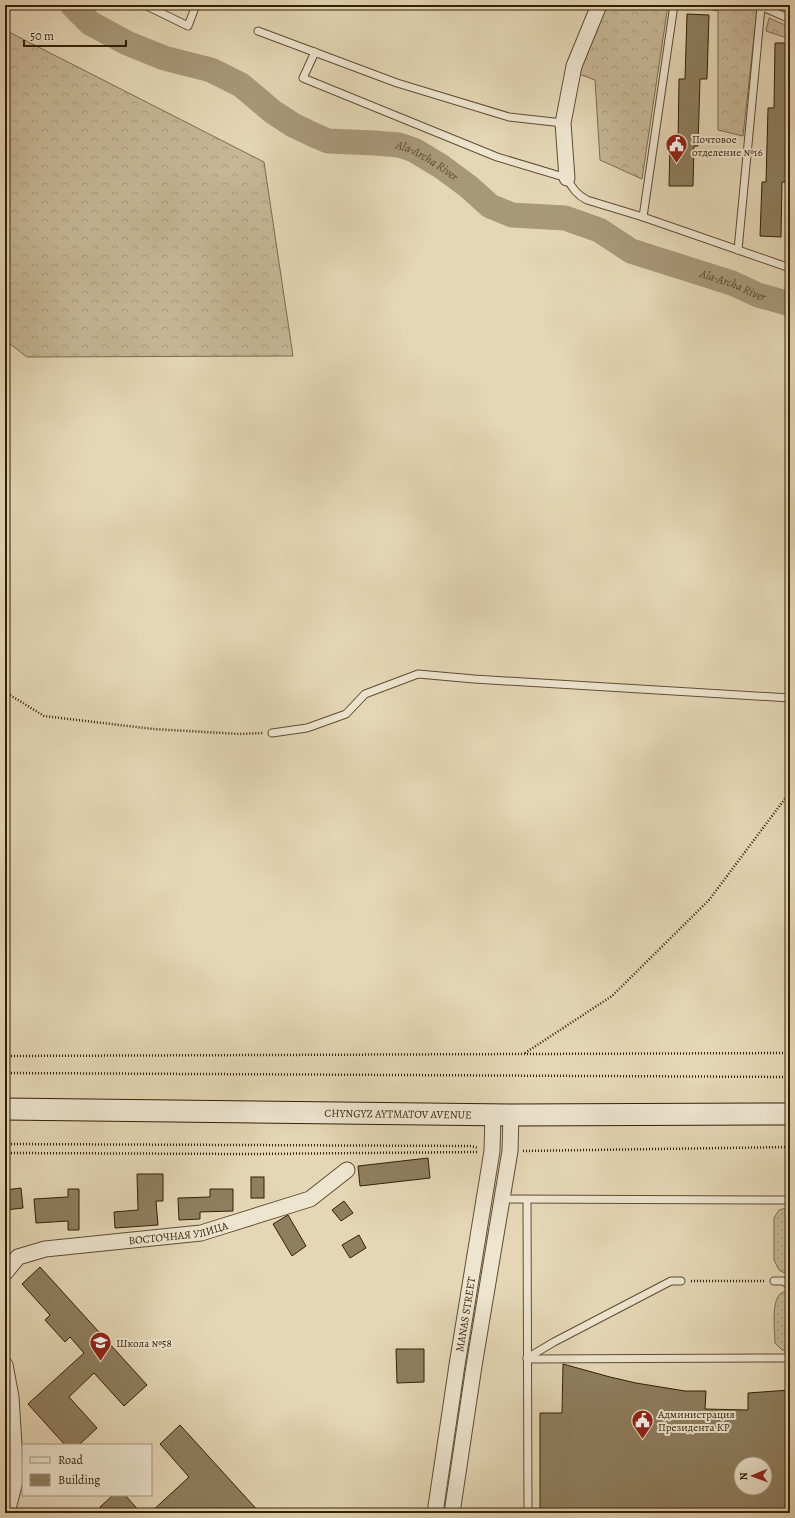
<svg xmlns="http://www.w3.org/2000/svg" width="795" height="1518" viewBox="0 0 795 1518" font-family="Alegreya,serif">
<defs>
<pattern id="grass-dots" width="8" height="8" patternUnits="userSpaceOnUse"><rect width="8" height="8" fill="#c7b898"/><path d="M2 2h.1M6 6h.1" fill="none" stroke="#ab9e82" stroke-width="1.8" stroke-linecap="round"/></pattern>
<pattern id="forest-crowns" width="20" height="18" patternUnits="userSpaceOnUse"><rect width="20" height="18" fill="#c7b898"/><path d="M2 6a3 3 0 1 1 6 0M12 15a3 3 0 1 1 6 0" fill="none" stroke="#ab9e82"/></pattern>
</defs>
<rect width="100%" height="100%" fill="#e5d7b6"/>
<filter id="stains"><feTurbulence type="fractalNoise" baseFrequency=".005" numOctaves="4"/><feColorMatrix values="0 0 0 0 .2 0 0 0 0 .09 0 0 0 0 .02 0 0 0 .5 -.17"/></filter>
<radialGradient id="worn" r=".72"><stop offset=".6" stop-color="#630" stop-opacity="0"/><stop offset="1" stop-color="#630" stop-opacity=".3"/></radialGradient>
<g fill="url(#grass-dots)" stroke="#7c6c4e">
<path d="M790,1207V1276L779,1270L774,1260V1218L779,1210Z"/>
<path d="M783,1292H790V1352L782,1350L775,1343C775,1330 770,1298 783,1292Z"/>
</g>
<g fill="url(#forest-crowns)" stroke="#7c6c4e">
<path d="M607,5H668L642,179L600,160L595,80L579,74Z"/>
<path d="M690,5H747L757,10L743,136L718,130V11Z"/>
<path d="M769,18L790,27V39L766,31Z"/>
<path d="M5,30L264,162L293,356L27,357L5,340Z"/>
</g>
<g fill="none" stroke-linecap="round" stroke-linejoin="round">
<path stroke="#a8987a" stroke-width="25" id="s1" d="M72,5L90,23L127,43L164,58L211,70L241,85L273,112L293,125L316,136L328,141L374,143L399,145L414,150L442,167L469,187L490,206L512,215L565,218L599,230L631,251L732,283L758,295L790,304"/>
</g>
<g fill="#8f7f61" stroke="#321f05" fill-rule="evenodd">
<path d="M687,14L709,15L707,79H700L698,146H694L693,186H669L670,146H678L679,79H685Z"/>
<path d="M775,43H790V108H788L786,182H782L781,237L760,236L762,182H766L768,108H774Z"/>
<path d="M428,1158L430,1178L360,1186L358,1166Z"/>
<path d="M137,1174H163V1201H156L158,1225L115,1228L114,1212L138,1210Z"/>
<rect x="251" y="1177" width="13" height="21"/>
<path d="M21,1188L23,1208L5,1210V1190Z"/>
<path d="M68,1189H79V1230H68V1221L36,1223L34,1199L68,1197Z"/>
<path d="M210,1189H233V1211L200,1212V1219L179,1220L178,1198L210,1197Z"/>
<path d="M344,1201L353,1213L341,1221L332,1210Z"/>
<path d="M288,1215L306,1246L292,1256L273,1224Z"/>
<path d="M359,1235L366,1248L350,1258L342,1245Z"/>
<path d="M40,1267L147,1385L124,1406L94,1373L69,1397L97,1428L79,1445H65L28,1404L84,1353L70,1337L65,1342L45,1320L50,1315L22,1284Z"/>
<path d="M396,1349H424V1382L397,1383Z"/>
<path d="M563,1364L610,1377L636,1383L685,1391H706L705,1409L748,1410V1393L790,1390V1513H540V1413H562ZM741,1464H765V1488H741Z"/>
<path d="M180,1425L260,1513H150L189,1477L160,1444Z"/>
<path d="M113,1495H125L141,1513H105L100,1507Z"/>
</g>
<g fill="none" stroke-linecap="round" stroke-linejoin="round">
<defs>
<g id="service">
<path d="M145,5L188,26L196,5"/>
<path d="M758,5L790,19"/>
<path d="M258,31L397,83L509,117L563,123"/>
<path d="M315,52L303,78L497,157L567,178C572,188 577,195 587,200L643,217L790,268"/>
<path d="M643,217L674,5"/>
<path d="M738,250L761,7"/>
<path d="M272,733L307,728L346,714L365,694L418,674L474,679L790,698"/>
<path d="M502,1199L790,1200"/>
<path d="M527,1200L528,1513"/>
<path d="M774,1281H783L790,1285"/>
<path d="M527,1358L554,1342L671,1281H681"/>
<path d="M527,1359L790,1358"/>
</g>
<g id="minor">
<path d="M567,178L563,123L574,66L599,5"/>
<path id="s2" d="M5,1273L18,1257L45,1249L201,1233L310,1199L347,1170"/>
<path d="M5,1365L11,1397L16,1477L7,1513"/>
<path id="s3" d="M435,1513L457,1365L492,1151L493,1115"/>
<path d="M452,1513L474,1366L510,1151L511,1115"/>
</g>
<g id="secondary">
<path id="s4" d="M5,1109L511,1115L790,1114"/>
</g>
</defs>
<use href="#service" stroke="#5f4d31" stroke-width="9"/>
<use href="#minor" stroke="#5f4d31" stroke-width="17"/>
<use href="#secondary" stroke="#321f05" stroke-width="23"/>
<g stroke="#321f05" stroke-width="2.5" stroke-dasharray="1 2" stroke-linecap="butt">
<path d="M5,692L44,716L153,729L240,734L263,733"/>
<path d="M525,1053L612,996L709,900L790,792"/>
<path d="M5,1056L790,1053"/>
<path d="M5,1073L790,1077"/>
<path d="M5,1144L471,1146L478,1148"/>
<path d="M523,1151L790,1147"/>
<path d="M5,1153L249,1154L478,1152"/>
<path d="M691,1281H766"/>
</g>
<use href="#service" stroke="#eee5d0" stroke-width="7"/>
<use href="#minor" stroke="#eee5d0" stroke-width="15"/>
<use href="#secondary" stroke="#eee5d0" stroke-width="21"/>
</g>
<defs>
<symbol id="civic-pin" viewBox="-11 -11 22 30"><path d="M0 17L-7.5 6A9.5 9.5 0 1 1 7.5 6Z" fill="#8f2418" stroke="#eee5d0"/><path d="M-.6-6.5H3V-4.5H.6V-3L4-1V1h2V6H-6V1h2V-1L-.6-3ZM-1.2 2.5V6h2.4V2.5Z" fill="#fff"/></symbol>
<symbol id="school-pin" viewBox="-11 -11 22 30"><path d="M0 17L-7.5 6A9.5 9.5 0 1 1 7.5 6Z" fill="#8f2418" stroke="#eee5d0"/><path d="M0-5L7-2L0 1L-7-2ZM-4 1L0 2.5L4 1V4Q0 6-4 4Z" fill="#fff"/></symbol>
</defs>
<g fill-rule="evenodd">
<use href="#civic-pin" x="664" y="132" width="25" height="34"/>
<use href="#school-pin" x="88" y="1330" width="25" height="34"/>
<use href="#civic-pin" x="630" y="1408" width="25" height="34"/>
</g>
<g text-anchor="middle" stroke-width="4" stroke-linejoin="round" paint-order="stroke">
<g font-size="11" fill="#321f05" stroke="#eee5d0" text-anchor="start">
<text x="692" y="143">Почтовое<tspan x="692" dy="13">отделение №16</tspan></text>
<text x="116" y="1347">Школа №58</text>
<text x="658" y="1418">Администрация<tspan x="658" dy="13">Президента КР</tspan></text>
</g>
<g font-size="11" fill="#321f05" stroke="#eee5d0">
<text dy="4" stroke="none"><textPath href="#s4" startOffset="393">CHYNGYZ AYTMATOV AVENUE</textPath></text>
<text dy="4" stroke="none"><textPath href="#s2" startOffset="183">ВОСТОЧНАЯ УЛИЦА</textPath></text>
<text dy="4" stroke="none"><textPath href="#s3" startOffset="201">MANAS STREET</textPath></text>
</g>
<g font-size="12" font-style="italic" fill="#5b492e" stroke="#eee5d0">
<text dy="4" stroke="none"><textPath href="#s1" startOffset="397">Ala-Archa River</textPath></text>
<text dy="4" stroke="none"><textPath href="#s1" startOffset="734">Ala-Archa River</textPath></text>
</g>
</g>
<rect width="795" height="1518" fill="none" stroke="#e5d7b6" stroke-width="20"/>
<rect x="6" y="6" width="783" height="1506" fill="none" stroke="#321f05" stroke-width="2"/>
<rect x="10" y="10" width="775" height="1498" fill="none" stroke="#321f05"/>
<rect x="22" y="1444" width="130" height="52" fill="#eee5d0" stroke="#a3967f"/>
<rect x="30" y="1457" width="20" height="6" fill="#eee5d0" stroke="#a3967f"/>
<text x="58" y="1464" font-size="12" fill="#321f05">Road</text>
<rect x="30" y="1474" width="20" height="12" fill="#8f7f61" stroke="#a3967f"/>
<text x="58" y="1484" font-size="12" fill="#321f05">Building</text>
<g transform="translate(753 1476) rotate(268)"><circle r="19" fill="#eee5d0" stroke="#a3967f"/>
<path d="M0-3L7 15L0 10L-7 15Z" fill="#8f2418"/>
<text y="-6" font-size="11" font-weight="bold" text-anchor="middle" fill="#321f05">N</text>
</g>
<path d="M24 40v6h102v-6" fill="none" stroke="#321f05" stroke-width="2"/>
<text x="30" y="40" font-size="12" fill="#321f05" stroke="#eee5d0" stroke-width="3" paint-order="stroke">50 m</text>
<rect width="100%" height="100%" filter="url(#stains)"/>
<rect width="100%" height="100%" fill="url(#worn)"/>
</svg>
